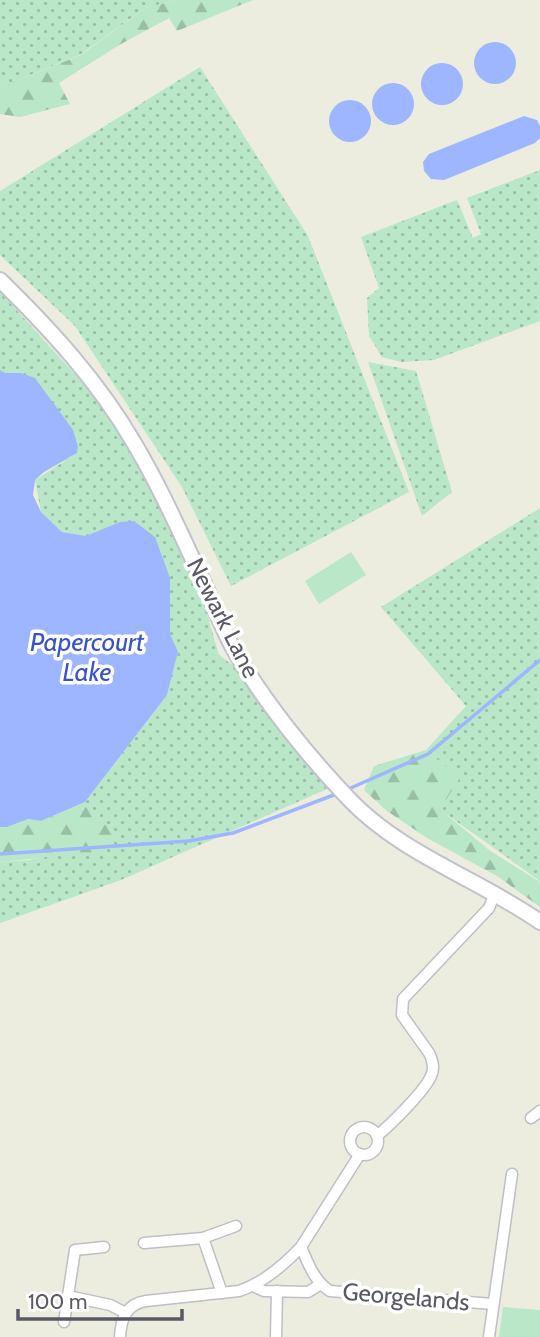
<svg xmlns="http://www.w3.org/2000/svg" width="540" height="1337" viewBox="0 0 540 1337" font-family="Cabin,sans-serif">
<defs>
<pattern id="grass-dots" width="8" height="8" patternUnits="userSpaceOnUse" patternTransform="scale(1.75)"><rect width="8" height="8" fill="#b9e7c7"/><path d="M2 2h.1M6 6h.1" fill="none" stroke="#99bea5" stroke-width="1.8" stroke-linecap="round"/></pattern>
<pattern id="forest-firs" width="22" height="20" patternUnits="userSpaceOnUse" patternTransform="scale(1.75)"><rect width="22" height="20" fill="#b9e7c7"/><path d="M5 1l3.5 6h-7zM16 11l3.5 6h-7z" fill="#99bea5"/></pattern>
</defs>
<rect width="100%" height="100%" fill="#eceddf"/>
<g fill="url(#grass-dots)">
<path d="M0,0H177L145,8L80,55L0,87Z"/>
<path d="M200,67L308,236L409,492L231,586L182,487L75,326L0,255V191Z"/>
<path d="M540,170V321L434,360L401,362L382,357L369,336L367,298L379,288L361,237L457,200L473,238L481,234L467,198Z"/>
<path d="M0,292L102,404L148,483L205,607L219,655L239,670L327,789L121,880L0,923V862L30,860L117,836L85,802L167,695L178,652L170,634V578L86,536L62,532L41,512L35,480L77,453L21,373H5L0,370Z"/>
<path d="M368,362L416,371L452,492L422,516Z"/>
<path d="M540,508V881L439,809L459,778L426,750L466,706L381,607Z"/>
</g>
<g fill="url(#forest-firs)">
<path d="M177,0H253L177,31L169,18L121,44L59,83L70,104L20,117L0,114V87L81,55L145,8Z"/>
<path d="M426,750L460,778L440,809L489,850L540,882V907L497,876L427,838L387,811L364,790L374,766Z"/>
<path d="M85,802L117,836L98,852L0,862V827H7L28,819L41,821Z"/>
</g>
<g fill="#b9e7c7">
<path d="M351,552L366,575L319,604L305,581Z"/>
<path d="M503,1307L540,1310V1337H499Z"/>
</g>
<g fill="#9db6ff">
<circle cx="495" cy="63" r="21"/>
<circle cx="442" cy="84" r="21"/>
<circle cx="393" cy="104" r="21"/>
<circle cx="350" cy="121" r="21"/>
<path d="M524,116L537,120L540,126V138L535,143L444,180L431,179L424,171L423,162L429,154Z"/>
<path d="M0,370L5,373H21L35,378L73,430L78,447L77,453L44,472L35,480L33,495L41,512L62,532L86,536L120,522L134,521L155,537L170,578V634L178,652L167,695L85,802L41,821L28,819L7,827H0Z"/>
</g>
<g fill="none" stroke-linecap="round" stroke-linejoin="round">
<g stroke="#9db6ff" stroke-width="3.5">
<path d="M346,790L428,754L540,660"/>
<path d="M0,854L189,841L233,833L339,793"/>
</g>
<defs>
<g id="minor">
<path d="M531,1118L540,1111"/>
<circle cx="364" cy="1141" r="14"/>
<path d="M377,1136C391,1124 424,1092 431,1076C435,1068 433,1061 429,1053L402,1015L403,999L489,908L495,893"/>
<path d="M203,1238L222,1293"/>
<path d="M144,1243L203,1238L236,1226"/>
<path d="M301,1247C308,1263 314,1281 330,1291L493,1304"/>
<path d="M253,1286L264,1291L308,1292L321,1284"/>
<path d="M68,1296L110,1305L126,1313"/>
<path d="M64,1322L75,1250L104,1247"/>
<path d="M120,1337C121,1319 126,1304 146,1301L239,1291C263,1283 284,1265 301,1247L360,1154"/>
<path d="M276,1337L277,1291"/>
<path d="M489,1337L512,1174"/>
</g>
<path id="secondary" d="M0,280C51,330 98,381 134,443C162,490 184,541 207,590C216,611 224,633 236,653C265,703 309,757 349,799C401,854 479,879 540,922"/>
</defs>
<use href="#minor" stroke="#bebfc7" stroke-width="13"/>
<use href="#secondary" stroke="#c1c2cc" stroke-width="18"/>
<use href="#minor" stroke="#fff" stroke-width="10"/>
<use href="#secondary" stroke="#fff" stroke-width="14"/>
</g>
<g text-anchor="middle" stroke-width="7" stroke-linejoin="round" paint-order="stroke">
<g font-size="24" fill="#585962" stroke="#fff">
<text transform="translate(223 618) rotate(63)" y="8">Newark Lane</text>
<text transform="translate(406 1297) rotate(5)" y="8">Georgelands</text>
</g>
<g font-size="26" font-style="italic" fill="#3852ca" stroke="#fff">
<text x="87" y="651">Papercourt<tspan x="87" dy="30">Lake</tspan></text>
</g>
</g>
<path d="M18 1309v10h164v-10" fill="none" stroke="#585962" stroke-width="3.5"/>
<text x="28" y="1309" font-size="21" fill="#585962" stroke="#ffffff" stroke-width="5" paint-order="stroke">100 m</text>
</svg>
